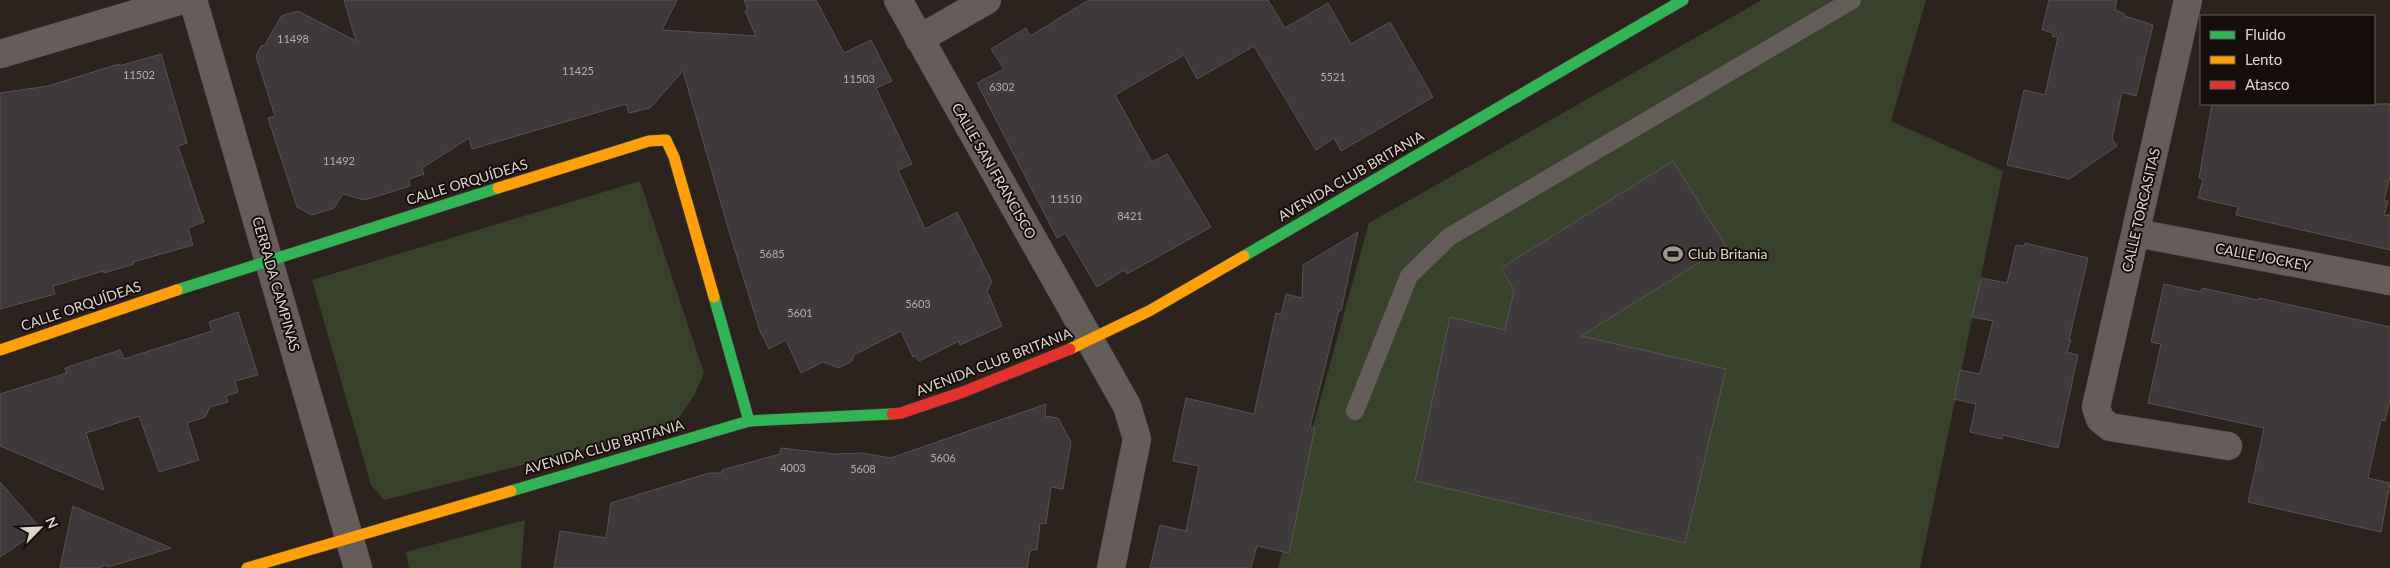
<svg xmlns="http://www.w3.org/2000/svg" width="2390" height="568" viewBox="0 0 2390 568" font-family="Lato,sans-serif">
<rect width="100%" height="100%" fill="#2c231f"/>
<g fill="#38422b">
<path d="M1762,0H1926L1891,121L2003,171L1920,568H1278L1315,419L1369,223Z"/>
<path d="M640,181L704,373L695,394L673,427L384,500L371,485L312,280Z"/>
<path d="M525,520L521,568H409L406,552Z"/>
</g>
<g fill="#3e3a3b" stroke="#575355">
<path d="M344,0H677L662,30L756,36L745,11L748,9L744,0H816L844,53L871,40L892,81L876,88L912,164L898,170L925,229L957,212L992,282L987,291L1002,326L960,345L959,341L919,361L916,356L913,357L901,331L854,355L852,361L839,368L823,362L801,373L786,340L769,349L760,331L729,231L683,71L650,108L629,113L626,104L472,149L469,138L422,168L424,174L409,179L410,186L365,200L343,194L334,208L312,215L297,207L268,118L275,116L256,56L261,46L265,45L281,16L298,11L356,41Z"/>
<path d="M1089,0H1268L1285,28L1328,3L1351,44L1390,22L1433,97L1341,151L1334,138L1316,150L1254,46L1197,79L1184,55L1115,95L1152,162L1167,154L1211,227L1127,274L1124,270L1097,287L1065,233L1057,238L977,83L1004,69L991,49L1026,28L1030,36Z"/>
<path d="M2049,0H2117L2115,10L2125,14V16L2153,25L2136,96L2122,92L2112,139L2117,146L2069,179L2007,165L2024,90L2045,95L2058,37L2052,36L2053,33L2042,30Z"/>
<path d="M161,54L187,143L178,146L204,222L188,228L193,245L133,262L134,264L104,273L103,271L53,286L55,294L0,309V93L48,86L119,64V66Z"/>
<path d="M2212,104H2390V176L2384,201H2388L2384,215H2390V250L2236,215L2238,207L2198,198L2203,179L2199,178Z"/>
<path d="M1673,161L1726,246L1581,336L1726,369L1685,543L1415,481L1450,317L1505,330L1514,290L1501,268Z"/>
<path d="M1358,232L1341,311L1339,310L1310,427L1315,428L1289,553L1257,546L1251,568H1150L1160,525L1186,531L1199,466L1173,461L1186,398L1254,414L1276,313L1281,314L1286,294L1302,298L1303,265Z"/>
<path d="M2025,243L2088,258L2069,340H2071L2067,352L2078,355L2058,448L2003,435L2002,439L1970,432L1976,404L1954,399L1960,370L1980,374L1993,321L1972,317L1981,278L2007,283L2016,245L2024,246Z"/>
<path d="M2164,284L2201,292L2202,288L2258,300L2259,298L2390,327V400L2385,421L2381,420L2368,478L2390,483L2381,532L2248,502L2264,428L2148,403L2161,344L2151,342Z"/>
<path d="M238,312L258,375L235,381L238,392L226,396L228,402L210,407L205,417L187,423L199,460L159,472L139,416L86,433L104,490L0,446V394L67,373L65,368L120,350L124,359L212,331L209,322Z"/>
<path d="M1046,404L1045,416L1058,418L1071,442L1063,489L1051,487L1046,524L1040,523L1037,550H1030L1027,568H554L560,531L606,538L611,503L709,473H721L722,470L780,454L781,448L834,454L862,453L891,458Z"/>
<path d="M0,482L41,529L0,557Z"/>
<path d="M73,506L126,529L171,548L108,567L107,565L98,568H60Z"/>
</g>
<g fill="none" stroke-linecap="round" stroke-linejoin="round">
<defs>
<path id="lane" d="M1355,411L1409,276L1449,237L1852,0"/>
<g id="street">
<path d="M193,0L358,568"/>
<path d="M898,0L1127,406L1137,439L1111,568"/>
<path d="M2188,0L2096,407L2100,419L2110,427L2228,446"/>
<path d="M919,39L987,0"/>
<path d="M0,54L182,0"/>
<path d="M2136,233L2390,281"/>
</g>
<g id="fast">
<path d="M1244,256L1683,0"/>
<path d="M177,290L498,188"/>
<path d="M714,297L749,421"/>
<path d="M511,491L749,421L892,414"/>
</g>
<g id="slow">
<path d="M498,188L649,141L666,140L674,157L714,297"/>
<path d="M1070,349L1149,311L1244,256"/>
<path d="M0,350L177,290"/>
<path d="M247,568L511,491"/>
</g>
<path id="jam" d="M892,414L901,413L963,392L1070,349"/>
</defs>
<use href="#lane" stroke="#49413d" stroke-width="19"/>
<use href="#street" stroke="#49413d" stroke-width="29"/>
<use href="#fast" stroke="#49413d" stroke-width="12"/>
<use href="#slow" stroke="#49413d" stroke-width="12"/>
<use href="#jam" stroke="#49413d" stroke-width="12"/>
<use href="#lane" stroke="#645d59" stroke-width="18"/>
<use href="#street" stroke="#645d59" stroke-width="28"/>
<use href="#fast" stroke="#30b455" stroke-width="11"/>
<use href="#slow" stroke="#ff9f0a" stroke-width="11"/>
<use href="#jam" stroke="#e5322d" stroke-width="11"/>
</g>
<defs>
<symbol id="stadium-bare" viewBox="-9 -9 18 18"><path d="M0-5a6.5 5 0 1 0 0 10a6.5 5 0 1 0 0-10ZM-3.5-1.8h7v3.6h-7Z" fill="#a19691" stroke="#140d09" stroke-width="2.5" paint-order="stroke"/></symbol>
</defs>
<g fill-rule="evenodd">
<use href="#stadium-bare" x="1659" y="240" width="28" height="28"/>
</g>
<g text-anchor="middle" stroke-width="4" stroke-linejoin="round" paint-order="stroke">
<g font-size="11" fill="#b8aeaa">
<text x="293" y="43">11498</text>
<text x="578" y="75">11425</text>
<text x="139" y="79">11502</text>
<text x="1333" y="81">5521</text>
<text x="859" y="83">11503</text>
<text x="1002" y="91">6302</text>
<text x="339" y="165">11492</text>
<text x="1066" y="203">11510</text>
<text x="1130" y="220">8421</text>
<text x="772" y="258">5685</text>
<text x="918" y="308">5603</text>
<text x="800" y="317">5601</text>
<text x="943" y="462">5606</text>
<text x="793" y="472">4003</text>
<text x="863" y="473">5608</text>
</g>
<g font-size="14" fill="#e0d4cf" stroke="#140d09">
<text transform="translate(994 171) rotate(60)" y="5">CALLE SAN FRANCISCO</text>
<text transform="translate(1351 176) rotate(-30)" y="5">AVENIDA CLUB BRITANIA</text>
<text transform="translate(467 182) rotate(-17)" y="5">CALLE ORQUÍDEAS</text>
<text transform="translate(2141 210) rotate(-77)" y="5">CALLE TORCASITAS</text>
<text transform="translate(2263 257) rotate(11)" y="5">CALLE JOCKEY</text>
<text transform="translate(276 284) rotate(74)" y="5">CERRADA CAMPINAS</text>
<text transform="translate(81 306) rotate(-19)" y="5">CALLE ORQUÍDEAS</text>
<text transform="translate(994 362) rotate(-21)" y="5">AVENIDA CLUB BRITANIA</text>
<text transform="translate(604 447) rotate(-16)" y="5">AVENIDA CLUB BRITANIA</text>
</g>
<g font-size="14" fill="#e0d4cf" stroke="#140d09" text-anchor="start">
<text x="1688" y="259">Club Britania</text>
</g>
</g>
<rect x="2200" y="15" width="175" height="90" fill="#140d09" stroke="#665d58"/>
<rect x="2210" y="31" width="25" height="8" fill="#30b455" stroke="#665d58"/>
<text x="2245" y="40" font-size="15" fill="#e0d4cf">Fluido</text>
<rect x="2210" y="56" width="25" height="8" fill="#ff9f0a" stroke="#665d58"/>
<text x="2245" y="65" font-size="15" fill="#e0d4cf">Lento</text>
<rect x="2210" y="81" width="25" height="8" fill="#e5322d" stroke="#665d58"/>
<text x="2245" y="90" font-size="15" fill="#e0d4cf">Atasco</text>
<g transform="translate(40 528) rotate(66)" stroke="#140d09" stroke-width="4" paint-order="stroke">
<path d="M0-4L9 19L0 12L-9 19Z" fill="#e0d4cf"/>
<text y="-8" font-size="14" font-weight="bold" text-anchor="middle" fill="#e0d4cf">N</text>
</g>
</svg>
